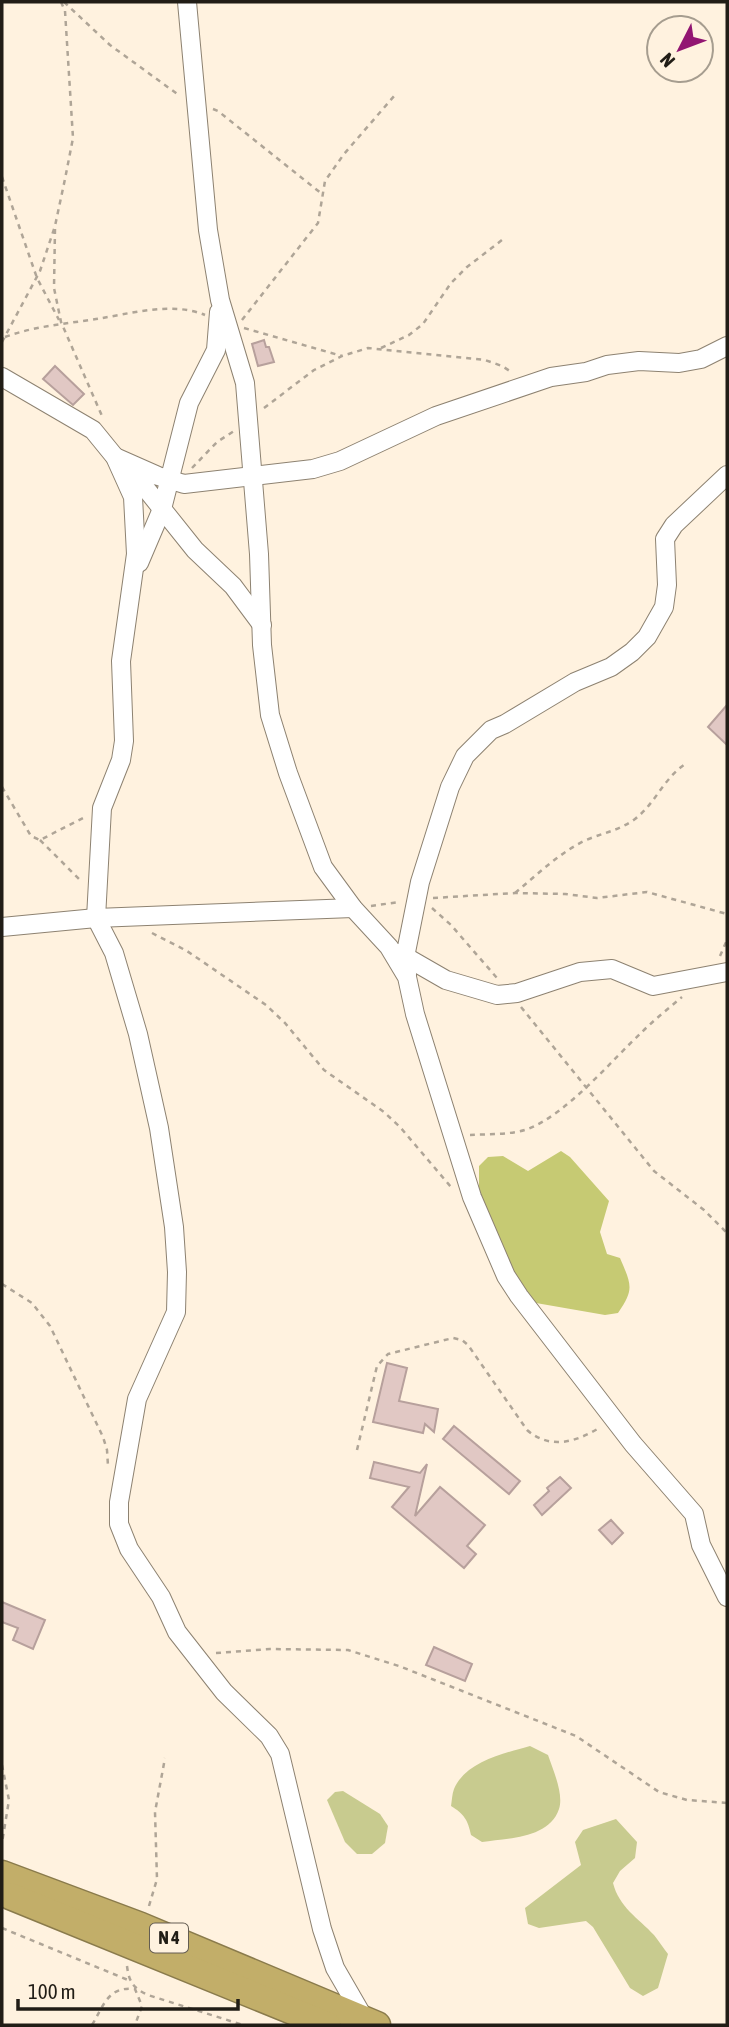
<svg xmlns="http://www.w3.org/2000/svg" width="729" height="2027" viewBox="0 0 729 2027" font-family="'Asap Condensed',sans-serif">
<rect width="100%" height="100%" fill="#fff2df"/>
<g fill="#c8cb8f">
<path d="M530,1746L548,1755C553,1770 564,1794 559,1809C549,1839 507,1838 482,1842L471,1835C468,1820 464,1814 451,1806C452,1800 452,1794 454,1789C465,1762 505,1753 530,1746Z"/>
<path d="M343,1791L380,1814L388,1826L385,1843L372,1854H357L345,1842L327,1800L335,1792Z"/>
<path d="M616,1819L637,1842L635,1858L620,1871L613,1883C619,1907 638,1918 654,1935C659,1941 663,1948 668,1954L658,1988L643,1996L630,1988L593,1927L586,1921L539,1928L528,1924L525,1908L581,1865L575,1842L583,1830Z"/>
</g>
<path fill="#c6ca73" d="M561,1151L570,1157L609,1201L600,1232L607,1254L620,1258C631,1284 635,1289 618,1313L605,1315L536,1303L527,1294L515,1280L479,1192V1166L488,1157L503,1156L528,1171Z"/>
<g fill="#e1c8c4" stroke="#b7a09c" stroke-width="2">
<path d="M264,340L266,347H269L274,362L258,366L252,344Z"/>
<path d="M55,366L84,394L73,405L43,379Z"/>
<path d="M727,705V745L708,727Z"/>
<path d="M387,1363L407,1368L399,1401L438,1409L434,1432L425,1424L423,1433L373,1422Z"/>
<path d="M454,1426L520,1481L509,1494L443,1439Z"/>
<path d="M374,1462L420,1473L427,1464L415,1516L440,1487L485,1525L467,1546L476,1554L464,1568L392,1507L409,1487L370,1478Z"/>
<path d="M560,1477L571,1488L542,1515L534,1505L549,1491L547,1488Z"/>
<path d="M611,1520L623,1533L612,1544L599,1530Z"/>
<path d="M2,1602L45,1620L33,1649L13,1640L18,1628L2,1622Z"/>
<path d="M434,1647L472,1664L465,1681L426,1665Z"/>
</g>
<g fill="none" stroke-linecap="round" stroke-linejoin="round">
<defs>
<g id="minor">
<path d="M187,2L208,230L220,300L245,383L259,554L262,645L270,715L288,773L323,867L353,908L389,947L407,977L415,1014L472,1197L506,1276L519,1296L633,1444L694,1514L701,1545L727,1597"/>
<path d="M2,377L93,430L115,457L133,497L136,554L121,661L124,741L121,760L102,808L96,918L114,953L138,1034L159,1128L174,1227L177,1272L176,1312L137,1399L119,1502V1524L129,1549L161,1597L177,1632L224,1692L269,1736L280,1754L322,1929L335,1968L365,2020"/>
<path d="M139,563L162,509L189,403L216,350L219,312"/>
<path d="M262,625L233,586L195,550L147,490L115,457L158,476L184,484L313,469L340,461L436,416L551,377L586,372L607,365L639,361L679,363L701,359L727,346"/>
<path d="M2,927L96,918L353,908"/>
<path d="M399,953L446,980L497,995L517,993L580,972L612,969L653,986L727,972"/>
<path d="M407,974L405,957L420,882L450,787L465,756L491,730L505,724L575,682L611,667L632,652L647,637L664,607L667,585L665,539L674,525L727,475"/>
</g>
<g id="highway">
<path d="M2,1874L141,1926L377,2025"/>
<path d="M10,1896L327,2025"/>
</g>
</defs>
<use href="#minor" stroke="#8d8271" stroke-width="20"/>
<use href="#highway" stroke="#8a7b4c" stroke-width="29"/>
<g stroke="#afa597" stroke-width="2.5" stroke-dasharray="5 5" stroke-linecap="butt">
<path d="M64,2L110,45L180,96"/>
<path d="M213,109L218,111L322,194"/>
<path d="M2,177L37,278L59,320"/>
<path d="M55,229L54,288L61,322L102,416"/>
<path d="M242,320L318,223L325,181L344,154L395,95"/>
<path d="M244,328L342,356"/>
<path d="M5,337C35,326 65,324 96,319C130,314 171,301 205,315"/>
<path d="M2,342L40,271L55,226L65,179L73,138L65,11L61,2"/>
<path d="M381,348L409,335L423,324L451,283L467,267L502,240"/>
<path d="M264,408L314,370L342,356L368,348L485,360L502,366L513,373"/>
<path d="M192,468L217,442L234,431"/>
<path d="M2,787L31,836L40,840L87,816"/>
<path d="M40,840L82,882"/>
<path d="M515,893C538,874 559,853 586,840C603,833 620,830 635,819C656,803 664,777 687,763"/>
<path d="M433,898L515,893L565,894L597,898L647,892L727,914"/>
<path d="M371,906L399,902"/>
<path d="M432,908L451,925L497,978"/>
<path d="M152,933L187,951L266,1005L285,1023L324,1070L384,1112L400,1127L451,1187"/>
<path d="M720,956L727,940"/>
<path d="M521,1007L654,1171L704,1210L727,1233"/>
<path d="M470,1135C488,1134 510,1135 528,1129C568,1113 611,1061 642,1032C655,1019 669,1008 682,997"/>
<path d="M2,1284L32,1303L50,1326L103,1437L107,1450L108,1466"/>
<path d="M357,1450L377,1366L388,1354L453,1338L462,1340L468,1345L527,1430C550,1450 576,1442 599,1428"/>
<path d="M216,1653L270,1649L348,1650L399,1666L576,1736L659,1792L687,1800L727,1803"/>
<path d="M2,1765L9,1800L2,1843"/>
<path d="M149,1906L157,1879L155,1812L165,1758"/>
<path d="M2,1928L128,1980"/>
<path d="M127,1966C129,1982 133,1988 148,1995L243,2025"/>
<path d="M92,2025C104,2005 108,1986 135,1989L142,2006L135,2025"/>
</g>
<use href="#minor" stroke="#fff" stroke-width="18"/>
<use href="#highway" stroke="#c2ae69" stroke-width="26"/>
</g>
<g text-anchor="middle" stroke-width="5" stroke-linejoin="round" paint-order="stroke">
<rect fill="#fff2df" stroke="#645d52" stroke-width="2" x="150" y="1923.5" width="38" height="29" rx="5"/>
<g font-size="18" font-weight="bold" fill="#211d16">
<text x="169" y="1944">N 4</text>
</g>
</g>
<rect width="729" height="2027" fill="none" stroke="#211d16" stroke-width="7"/>
<g transform="translate(680 49) rotate(228)"><circle r="33" fill="#fff2df" stroke="#a69d8f" stroke-width="2"/>
<path d="M0-5L12 26L0 18L-12 26Z" fill="#921672"/>
<text y="-10" font-size="19" font-weight="bold" text-anchor="middle" fill="#211d16">N</text>
</g>
<path d="M18 1999v10h220v-10" fill="none" stroke="#211d16" stroke-width="3.5"/>
<text x="28" y="1999" font-size="21" fill="#211d16" stroke="#fff2df" stroke-width="5" paint-order="stroke">100 m</text>
</svg>
